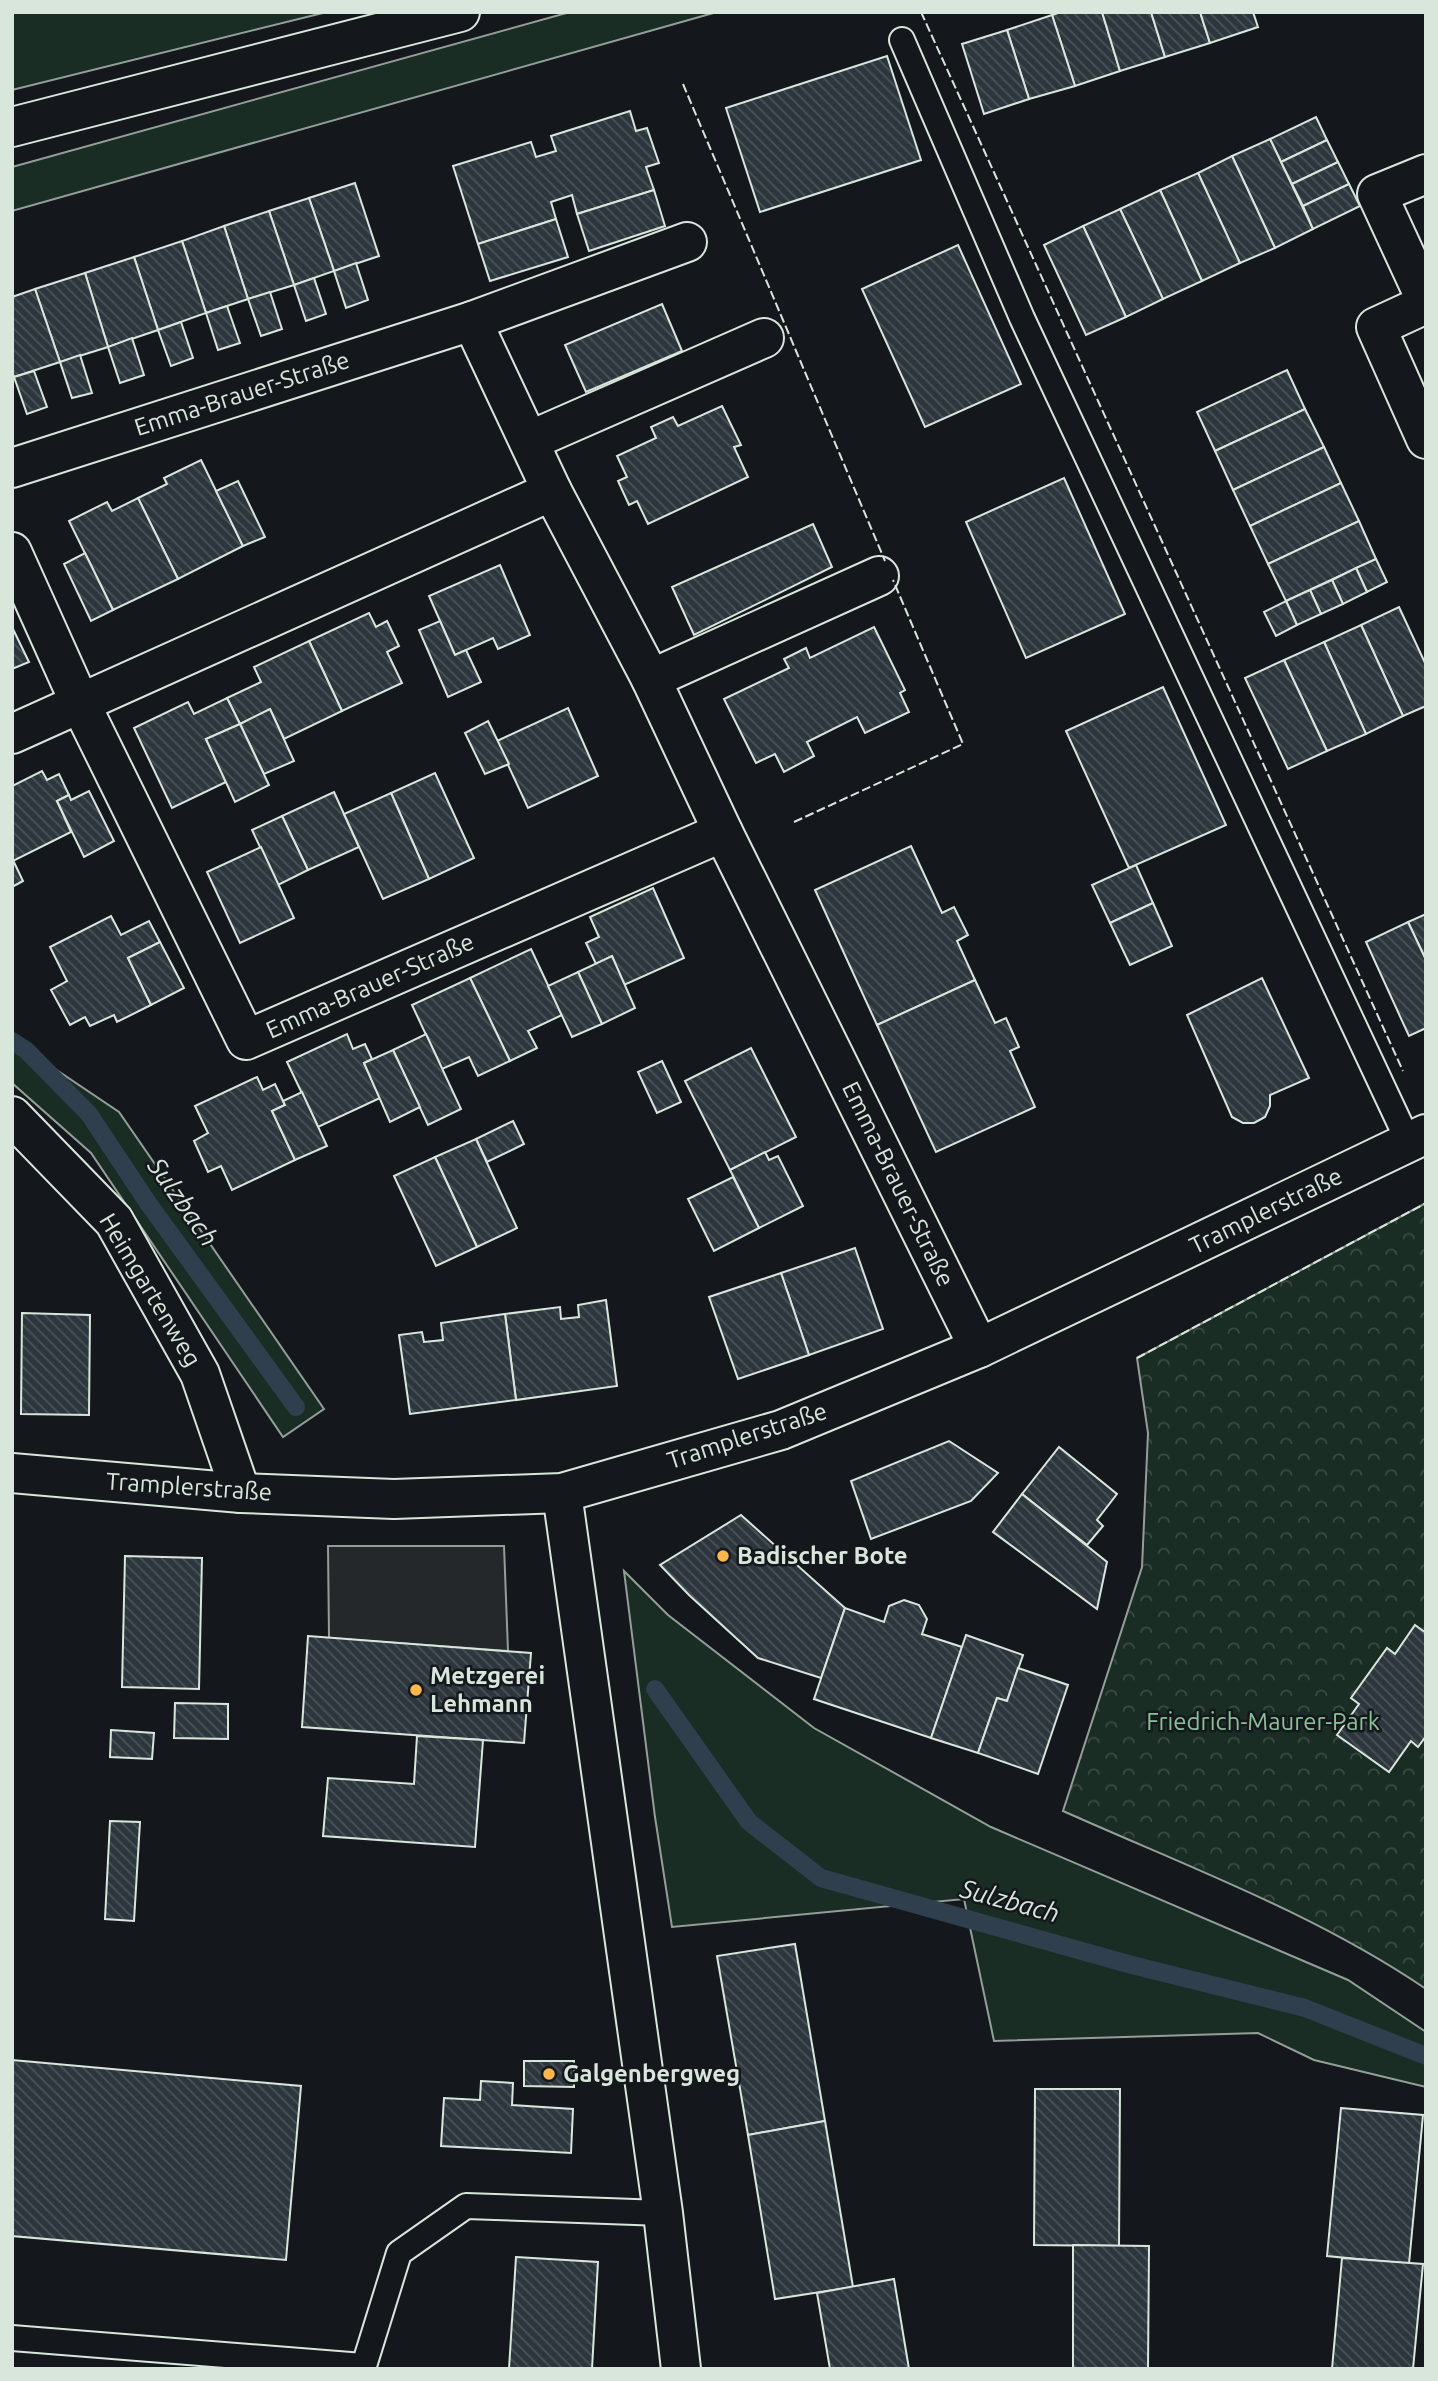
<svg xmlns="http://www.w3.org/2000/svg" width="1438" height="2381" viewBox="0 0 1438 2381" font-family="Ubuntu,sans-serif">
<defs>
<pattern id="forest-crowns" width="20" height="18" patternUnits="userSpaceOnUse" patternTransform="scale(1.75)"><rect width="20" height="18" fill="#1a2d24"/><path d="M2 6a3 3 0 1 1 6 0M12 15a3 3 0 1 1 6 0" fill="none" stroke="#3b4b43"/></pattern>
<pattern id="building-back-hatch" width="6" height="6" patternUnits="userSpaceOnUse" patternTransform="scale(1.75)"><rect width="6" height="6" fill="#2c363c"/><path d="M-1 5l2 2M0 0l6 6M5-1l2 2" fill="none" stroke="#4a5358"/></pattern>
</defs>
<rect width="100%" height="100%" fill="#14181c"/>
<g fill="#1a2d24" stroke="#939e99" stroke-width="2">
<path d="M12,12H327L12,90Z"/>
<path d="M570,12H717L12,211V167Z"/>
<path d="M12,1040L119,1112L324,1409L283,1437L91,1153L12,1083Z"/>
<path d="M624,1571L668,1615L814,1728L991,1827L1348,1980L1426,2032V2087L1314,2060L1258,2033L994,2041L964,1899L672,1927L655,1817Z"/>
</g>
<path fill="url(#forest-crowns)" stroke="#939e99" stroke-width="2" d="M1426,1203V1989C1314,1913 1186,1866 1063,1811L1142,1567L1148,1433L1137,1358Z"/>
<path fill="#24282b" stroke="#939e99" stroke-width="2" d="M328,1546H504L508,1651L329,1638Z"/>
<g fill="none" stroke-linecap="round" stroke-linejoin="round">
<g stroke="#2f3f4d" stroke-width="18">
<path d="M12,1041L26,1050L89,1114L148,1203L296,1407"/>
<path d="M655,1689L749,1822L821,1878L1132,1965L1305,2008L1426,2056"/>
</g>
</g>
<g fill="url(#building-back-hatch)" stroke="#d8e6dc" stroke-width="2">
<path d="M1061,12H1102L1120,71L1075,86L1052,15Z"/>
<path d="M1102,12H1151L1165,57L1120,71Z"/>
<path d="M1151,12H1200L1210,43L1165,57Z"/>
<path d="M1200,12H1253L1258,27L1210,43Z"/>
<path d="M1052,15L1075,86L1029,99L1007,30Z"/>
<path d="M1007,30L1029,99L984,114L962,44Z"/>
<path d="M887,56L921,160L760,212L726,108Z"/>
<path d="M630,111L636,131L647,128L659,163L646,167L654,190L577,214L572,195L551,202L556,219L478,244L453,166L531,142L536,157L556,151L551,136Z"/>
<path d="M1316,117L1327,140L1281,162L1270,139Z"/>
<path d="M1270,139L1313,229L1275,248L1232,156Z"/>
<path d="M1327,140L1338,162L1292,184L1281,162Z"/>
<path d="M1232,156L1275,248L1240,263L1198,173Z"/>
<path d="M1338,162L1349,184L1303,206L1292,184Z"/>
<path d="M1198,173L1240,263L1202,281L1160,190Z"/>
<path d="M355,183L379,256L334,271L309,198Z"/>
<path d="M1349,184L1360,206L1313,229L1303,206Z"/>
<path d="M654,190L665,226L589,251L577,214Z"/>
<path d="M1160,190L1202,281L1163,299L1120,209Z"/>
<path d="M309,198L334,271L294,285L269,211Z"/>
<path d="M1120,209L1163,299L1126,317L1083,226Z"/>
<path d="M269,211L294,285L248,299L224,226Z"/>
<path d="M556,219L568,257L490,281L478,244Z"/>
<path d="M224,226L248,299L206,313L182,241Z"/>
<path d="M1083,226L1126,317L1086,335L1044,245Z"/>
<path d="M182,241L206,313L158,330L134,257Z"/>
<path d="M958,245L1021,384L925,427L862,289Z"/>
<path d="M134,257L158,330L108,347L85,273Z"/>
<path d="M356,263L368,300L346,308L334,271Z"/>
<path d="M85,273L108,347L60,362L35,289Z"/>
<path d="M314,278L326,314L306,321L294,285Z"/>
<path d="M35,289L60,362L14,377L12,371V297Z"/>
<path d="M270,292L282,329L261,336L248,299Z"/>
<path d="M662,304L682,351L586,392L565,345Z"/>
<path d="M227,306L240,343L218,350L206,313Z"/>
<path d="M181,322L193,358L171,366L158,330Z"/>
<path d="M132,338L144,375L120,383L108,347Z"/>
<path d="M80,355L92,393L72,398L60,362Z"/>
<path d="M1287,370L1305,409L1215,451L1197,412Z"/>
<path d="M34,371L47,407L27,414L14,377Z"/>
<path d="M722,406L741,445L734,447L748,477L648,524L637,501L629,505L618,481L627,477L617,456L656,438L651,427L673,417L678,426Z"/>
<path d="M1305,409L1324,447L1233,490L1215,451Z"/>
<path d="M1324,447L1341,483L1250,526L1233,490Z"/>
<path d="M201,460L243,546L178,579L138,498L167,484L164,478Z"/>
<path d="M1064,478L1125,614L1026,658L966,522Z"/>
<path d="M238,481L265,537L243,546L216,491Z"/>
<path d="M1341,483L1359,521L1268,564L1250,526Z"/>
<path d="M138,498L178,579L113,610L69,521L107,502L112,511Z"/>
<path d="M1359,521L1376,559L1286,601L1268,564Z"/>
<path d="M813,524L832,567L694,635L672,587Z"/>
<path d="M85,553L113,610L91,621L64,564Z"/>
<path d="M1376,559L1387,582L1367,592L1356,568Z"/>
<path d="M500,565L530,635L498,649L493,638L455,655L429,596Z"/>
<path d="M1356,568L1367,592L1343,604L1332,580Z"/>
<path d="M1332,580L1343,604L1321,614L1310,590Z"/>
<path d="M1310,590L1321,614L1297,625L1286,601Z"/>
<path d="M1286,601L1297,625L1276,636L1264,612Z"/>
<path d="M1399,607L1426,665V706L1403,716L1361,625Z"/>
<path d="M369,613L376,627L387,621L399,646L387,652L402,683L342,711L309,641Z"/>
<path d="M440,621L455,655L466,650L481,682L448,697L419,630Z"/>
<path d="M1361,625L1403,716L1366,734L1324,642Z"/>
<path d="M12,627L29,662L12,669Z"/>
<path d="M874,627L905,690L900,693L909,712L865,733L857,717L807,742L814,756L784,772L775,754L756,763L724,699L789,668L784,659L806,648L810,658Z"/>
<path d="M309,641L342,711L284,739L270,709L240,724L227,698L261,682L254,667Z"/>
<path d="M1324,642L1366,734L1327,751L1284,660Z"/>
<path d="M1284,660L1327,751L1288,769L1245,678Z"/>
<path d="M1163,687L1226,825L1129,868L1066,731Z"/>
<path d="M227,698L240,724L206,739L226,782L172,808L134,728L188,702L194,714Z"/>
<path d="M568,708L598,776L528,808L497,741Z"/>
<path d="M270,709L294,761L264,774L240,724Z"/>
<path d="M488,721L509,764L485,774L465,733Z"/>
<path d="M240,724L269,785L235,802L206,739Z"/>
<path d="M42,771L47,780L59,774L69,795L57,801L71,832L13,861L12,786Z"/>
<path d="M435,773L474,858L429,879L391,793Z"/>
<path d="M89,791L114,841L84,857L57,801L69,795L71,800Z"/>
<path d="M334,792L359,847L308,870L282,816Z"/>
<path d="M391,793L429,879L383,899L344,814Z"/>
<path d="M282,816L308,870L278,885L252,830Z"/>
<path d="M911,846L942,913L954,907L968,935L957,941L975,980L877,1025L815,890Z"/>
<path d="M261,847L294,918L240,943L207,872Z"/>
<path d="M12,858L23,881L12,887Z"/>
<path d="M1136,865L1153,903L1110,923L1092,885Z"/>
<path d="M653,888L684,958L624,985L612,956L596,964L586,943L599,937L590,917Z"/>
<path d="M1153,903L1172,946L1130,965L1110,923Z"/>
<path d="M1426,914V960L1408,922Z"/>
<path d="M111,916L121,935L149,921L160,942L128,958L151,1005L117,1022L114,1015L90,1026L85,1017L70,1025L51,990L67,981L50,947Z"/>
<path d="M1408,922L1426,960V1028L1409,1036L1366,942Z"/>
<path d="M160,942L184,988L151,1005L128,958Z"/>
<path d="M531,949L562,1015L528,1031L537,1048L510,1061L470,978Z"/>
<path d="M612,956L635,1008L602,1024L578,972Z"/>
<path d="M578,972L602,1024L572,1037L548,986Z"/>
<path d="M470,978L510,1061L478,1076L469,1057L442,1069L412,1005Z"/>
<path d="M1262,978L1309,1078L1270,1095V1106L1265,1117L1254,1123H1243L1232,1117L1187,1015Z"/>
<path d="M975,980L995,1023L1006,1018L1019,1047L1010,1051L1035,1107L936,1152L877,1025Z"/>
<path d="M347,1034L353,1049L365,1044L372,1059L364,1063L380,1098L318,1127L287,1062Z"/>
<path d="M426,1034L461,1109L428,1125L393,1050Z"/>
<path d="M751,1048L796,1137L730,1170L685,1081Z"/>
<path d="M393,1050L420,1107L390,1122L364,1063Z"/>
<path d="M662,1061L681,1102L657,1113L638,1072Z"/>
<path d="M257,1077L263,1090L275,1084L285,1105L272,1111L295,1160L232,1190L221,1166L208,1172L194,1141L208,1133L195,1106Z"/>
<path d="M302,1092L327,1146L295,1160L272,1111L285,1105L283,1101Z"/>
<path d="M513,1121L524,1144L487,1162L476,1139Z"/>
<path d="M476,1139L517,1228L477,1247L435,1157Z"/>
<path d="M765,1152L769,1160L778,1156L803,1206L759,1228L730,1170Z"/>
<path d="M435,1157L477,1247L436,1266L394,1176Z"/>
<path d="M733,1177L759,1228L714,1251L688,1199Z"/>
<path d="M855,1248L883,1329L809,1355L781,1273Z"/>
<path d="M781,1273L809,1355L738,1379L709,1297Z"/>
<path d="M606,1300L617,1386L516,1400L505,1314L560,1307L561,1319L579,1317L578,1305Z"/>
<path d="M22,1313L90,1315L89,1415L21,1414Z"/>
<path d="M505,1314L516,1400L410,1414L399,1335L422,1332L424,1342L443,1340L441,1323Z"/>
<path d="M949,1441L998,1473L971,1501L871,1539L851,1481Z"/>
<path d="M1059,1447L1117,1494L1097,1520L1103,1526L1087,1545L1022,1494Z"/>
<path d="M1022,1494L1107,1562L1097,1609L993,1532Z"/>
<path d="M741,1515L845,1608L821,1678L758,1658L689,1595L660,1565Z"/>
<path d="M125,1556L202,1558L199,1689L122,1687Z"/>
<path d="M904,1600L919,1605L927,1619L922,1634L962,1647L931,1738L814,1699L845,1608L884,1622L889,1606Z"/>
<path d="M1415,1625L1426,1633V1736L1418,1747L1411,1741L1389,1772L1337,1735L1359,1704L1351,1698L1387,1648L1395,1654Z"/>
<path d="M966,1635L1023,1655L1007,1701L997,1698L978,1753L931,1738Z"/>
<path d="M308,1636L531,1653L524,1743L302,1727Z"/>
<path d="M1018,1668L1068,1685L1038,1774L978,1753L997,1698L1007,1701Z"/>
<path d="M175,1703L228,1704V1739L174,1738Z"/>
<path d="M111,1730L154,1733L152,1759L110,1757Z"/>
<path d="M417,1736L483,1740L475,1847L323,1836L328,1778L414,1784Z"/>
<path d="M110,1821L140,1822L134,1921L105,1919Z"/>
<path d="M795,1944L825,2121L748,2135L717,1956Z"/>
<path d="M12,2060L301,2086L286,2260L12,2236Z"/>
<path d="M524,2061H574V2087L524,2086Z"/>
<path d="M481,2081L513,2083L512,2105L573,2109L571,2153L441,2146L444,2098L480,2100Z"/>
<path d="M1035,2089H1120L1119,2246L1034,2245Z"/>
<path d="M1341,2108L1423,2115L1409,2264L1327,2256Z"/>
<path d="M825,2121L853,2287L775,2299L748,2135Z"/>
<path d="M1073,2245L1149,2246L1148,2369H1073Z"/>
<path d="M516,2257L598,2262L592,2369H509Z"/>
<path d="M1342,2258L1423,2264L1413,2369H1332Z"/>
<path d="M894,2279L909,2369H830L817,2293Z"/>
</g>
<g fill="none" stroke-linecap="round" stroke-linejoin="round">
<defs>
<g id="service">
<path d="M902,40L1022,318L1409,1143"/>
<path d="M12,2338L363,2366"/>
<path d="M363,2369L399,2253L466,2206L663,2213"/>
</g>
<g id="minor">
<path d="M1426,174L1377,194L1426,300"/>
<path d="M1426,304L1376,327L1426,439"/>
<path d="M472,321L687,242"/>
<path d="M529,441L764,338"/>
<path d="M12,468L472,321L552,491L651,679L723,832L979,1348"/>
<path d="M12,552L80,703L246,1040L723,832"/>
<path d="M651,679L879,576"/>
<path d="M12,734L552,491"/>
<path d="M12,1116L114,1221L200,1374L241,1493"/>
<path d="M562,1493L663,2213L681,2369"/>
</g>
<path id="tertiary" d="M12,1473L241,1493L394,1499L562,1493L781,1430L979,1348L1426,1134"/>
<path id="primary" d="M12,127L460,12"/>
</defs>
<use href="#service" stroke="#d8e6dc" stroke-width="28"/>
<use href="#minor" stroke="#d8e6dc" stroke-width="42"/>
<use href="#tertiary" stroke="#d8e6dc" stroke-width="42"/>
<use href="#primary" stroke="#d8e6dc" stroke-width="42"/>
<use href="#service" stroke="#14181c" stroke-width="24"/>
<use href="#minor" stroke="#14181c" stroke-width="38"/>
<use href="#tertiary" stroke="#14181c" stroke-width="38"/>
<use href="#primary" stroke="#14181c" stroke-width="38"/>
<g stroke="#d8e6dc" stroke-width="2" stroke-dasharray="9 3.5" stroke-linecap="butt">
<path d="M921,12L1403,1071"/>
<path d="M683,84L885,561"/>
<path d="M794,822L963,744L893,580"/>
<path d="M1137,1358L1426,1203"/>
</g>
</g>
<g fill="#ffb74d" stroke="#14181c" stroke-width="2.5">
<circle cx="723" cy="1556" r="7"/>
<circle cx="416" cy="1690" r="7"/>
<circle cx="549" cy="2074" r="7"/>
</g>
<g text-anchor="middle" stroke-width="5" stroke-linejoin="round" paint-order="stroke">
<g font-size="24" fill="#d8e6dc" stroke="#14181c">
<text transform="translate(242 394) rotate(-18)" y="8">Emma-Brauer-Straße</text>
<text transform="translate(370 986) rotate(-24)" y="8">Emma-Brauer-Straße</text>
<text transform="translate(898 1184) rotate(64)" y="8">Emma-Brauer-Straße</text>
<text transform="translate(1266 1211) rotate(-26)" y="8">Tramplerstraße</text>
<text transform="translate(150 1290) rotate(59)" y="8">Heimgartenweg</text>
<text transform="translate(747 1436) rotate(-18)" y="8">Tramplerstraße</text>
<text transform="translate(189 1487) rotate(4)" y="8">Tramplerstraße</text>
</g>
<g font-size="24" font-weight="bold" fill="#d8e6dc" stroke="#14181c" text-anchor="start">
<text x="737" y="1564">Badischer Bote</text>
<text x="430" y="1684">Metzgerei<tspan x="430" dy="28">Lehmann</tspan></text>
<text x="563" y="2082">Galgenbergweg</text>
</g>
<g font-size="24" fill="#8ac095" stroke="#14181c">
<text x="1263" y="1730">Friedrich-Maurer-Park</text>
</g>
<g font-size="26" font-style="italic" fill="#d8e6dc" stroke="#14181c">
<text transform="translate(183 1202) rotate(55)" y="9">Sulzbach</text>
<text transform="translate(1010 1901) rotate(15)" y="9">Sulzbach</text>
</g>
</g>
<rect width="1438" height="2381" fill="none" stroke="#d8e6dc" stroke-width="28"/>
</svg>
